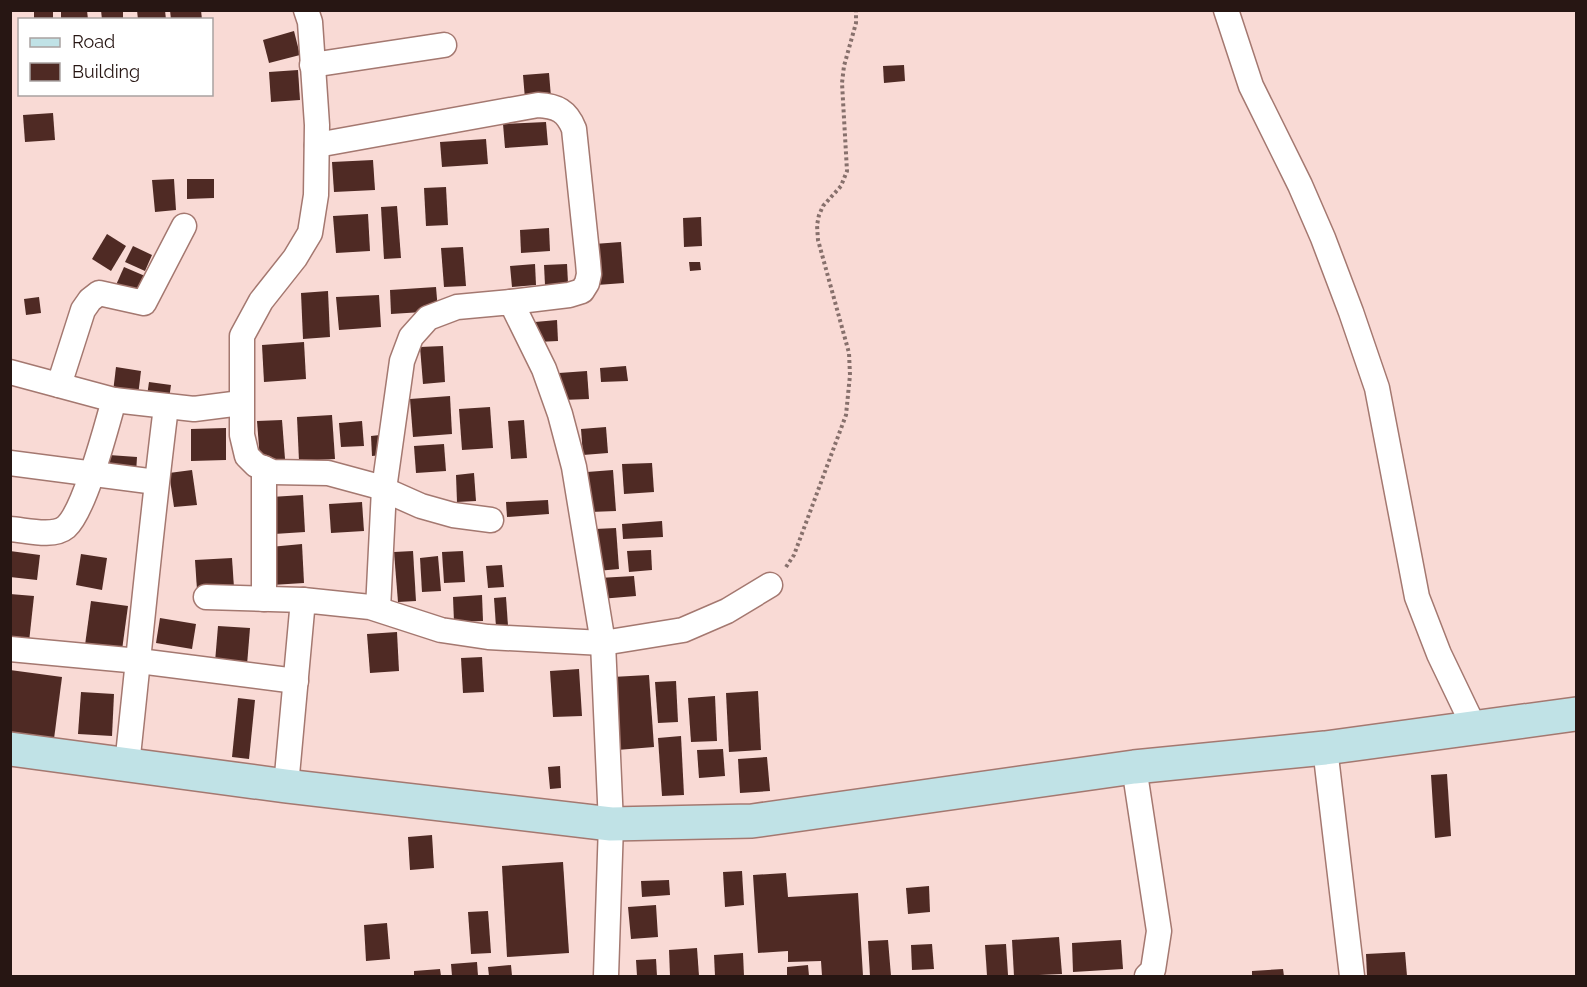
<svg xmlns="http://www.w3.org/2000/svg" width="1587" height="987" viewBox="0 0 1587 987" font-family="Raleway,sans-serif">
<rect width="100%" height="100%" fill="#f9dad5"/>
<g fill="#4f2a24">
<rect x="34" y="10" width="19" height="10"/>
<path d="M61,10H87L88,20H61Z"/>
<path d="M101,10H123V20H102Z"/>
<path d="M137,10H165L166,20H138Z"/>
<path d="M170,10H201L202,20H171Z"/>
<path d="M294,31L300,55L269,63L263,40Z"/>
<path d="M904,65L905,81L884,83L883,66Z"/>
<path d="M298,70L300,100L271,102L269,72Z"/>
<path d="M549,73L551,97L525,99L523,75Z"/>
<path d="M53,113L55,140L25,142L23,115Z"/>
<path d="M546,122L548,145L505,148L503,124Z"/>
<path d="M486,139L488,164L442,167L440,142Z"/>
<path d="M373,160L375,190L334,192L332,162Z"/>
<path d="M174,179L176,210L155,212L152,180Z"/>
<path d="M187,179H214V198L187,199Z"/>
<path d="M446,187L448,225L426,226L424,188Z"/>
<path d="M397,206L401,258L384,259L381,207Z"/>
<path d="M368,214L370,251L336,253L333,216Z"/>
<path d="M701,217L702,246L684,247L683,218Z"/>
<path d="M549,228L550,251L521,253L520,230Z"/>
<path d="M107,234L126,246L111,271L92,259Z"/>
<path d="M621,242L624,283L597,285L594,244Z"/>
<path d="M133,246L152,255L145,271L125,262Z"/>
<path d="M463,247L466,286L444,287L441,248Z"/>
<path d="M689,262H700L701,270L690,271Z"/>
<path d="M535,264L536,285L512,287L510,266Z"/>
<path d="M567,264L568,283L545,285L544,265Z"/>
<path d="M124,267L145,276L139,294L116,285Z"/>
<path d="M436,287L438,311L391,314L390,290Z"/>
<path d="M328,291L330,337L303,339L301,293Z"/>
<path d="M379,295L381,327L339,330L336,297Z"/>
<path d="M39,297L41,313L26,315L24,299Z"/>
<path d="M557,320L558,341L537,342L535,322Z"/>
<path d="M304,342L306,379L264,382L262,345Z"/>
<path d="M443,346L445,382L423,384L420,347Z"/>
<path d="M626,366L628,381L601,382L600,368Z"/>
<path d="M116,367L141,371L138,396L113,392Z"/>
<path d="M587,371L589,399L561,400L559,373Z"/>
<path d="M149,382L171,385L169,399L147,396Z"/>
<path d="M450,396L452,434L413,437L410,399Z"/>
<path d="M490,407L493,448L462,450L459,409Z"/>
<path d="M332,415L335,459L299,461L297,417Z"/>
<path d="M282,420L285,459L260,460L257,421Z"/>
<path d="M524,420L527,458L511,459L508,421Z"/>
<path d="M362,421L364,446L341,447L339,423Z"/>
<path d="M606,427L608,453L583,455L581,429Z"/>
<path d="M226,428V460L191,461V429Z"/>
<path d="M380,435L382,455L372,456L371,436Z"/>
<path d="M444,444L446,471L416,473L414,446Z"/>
<path d="M109,455L137,457L136,474L108,472Z"/>
<path d="M652,463L654,492L624,494L622,464Z"/>
<path d="M192,470L197,505L174,507L169,473Z"/>
<path d="M613,470L616,511L590,512L587,472Z"/>
<path d="M474,473L476,501L457,502L456,475Z"/>
<path d="M303,495L305,532L274,534L271,497Z"/>
<path d="M548,500L549,514L507,517L506,502Z"/>
<path d="M362,502L364,531L331,533L329,504Z"/>
<path d="M662,521L663,537L623,539L622,524Z"/>
<path d="M616,528L619,569L597,571L595,529Z"/>
<path d="M302,544L304,583L272,585L270,547Z"/>
<path d="M651,550L652,570L629,572L627,551Z"/>
<path d="M10,551L40,555L37,580L10,577Z"/>
<path d="M413,551L416,601L398,602L394,552Z"/>
<path d="M463,551L465,582L444,583L442,552Z"/>
<path d="M81,554L107,558L102,590L76,585Z"/>
<path d="M438,556L441,591L422,592L420,558Z"/>
<path d="M232,558L234,588L197,590L195,560Z"/>
<path d="M502,565L504,587L488,588L486,566Z"/>
<path d="M634,576L636,596L600,599L599,578Z"/>
<path d="M10,594L34,596L29,642L10,640Z"/>
<path d="M482,595L483,621L454,622L453,597Z"/>
<path d="M506,597L508,626L496,627L494,598Z"/>
<path d="M91,601L128,606L122,650L85,645Z"/>
<path d="M160,618L196,624L192,649L156,643Z"/>
<path d="M218,626L250,628L247,665L215,662Z"/>
<path d="M397,632L399,671L370,673L367,634Z"/>
<path d="M482,657L484,692L463,693L461,658Z"/>
<path d="M579,669L582,716L553,717L550,671Z"/>
<path d="M10,670L62,677L54,739L10,733Z"/>
<path d="M649,675L654,747L617,750L612,677Z"/>
<path d="M676,681L678,722L658,723L655,682Z"/>
<path d="M758,691L761,750L729,752L726,693Z"/>
<path d="M81,692L114,694L112,736L78,734Z"/>
<path d="M715,696L717,741L691,742L688,698Z"/>
<path d="M238,698L255,700L249,759L232,757Z"/>
<path d="M681,736L684,795L662,796L658,738Z"/>
<path d="M723,749L725,776L699,778L697,750Z"/>
<path d="M767,757L770,791L740,793L738,759Z"/>
<path d="M560,766L561,788L550,789L548,767Z"/>
<path d="M1447,774L1451,836L1435,838L1431,775Z"/>
<path d="M432,835L434,868L410,870L408,837Z"/>
<path d="M563,862L569,953L507,957L502,866Z"/>
<path d="M742,871L744,905L725,907L723,872Z"/>
<path d="M786,873L788,897L858,893L863,976H822L821,961L788,962V951L758,953L753,875Z"/>
<path d="M669,880L670,895L642,897L641,881Z"/>
<path d="M929,886L930,912L908,914L906,888Z"/>
<path d="M656,905L658,937L631,939L628,907Z"/>
<path d="M488,911L491,953L471,954L468,912Z"/>
<path d="M387,923L390,959L366,961L364,925Z"/>
<path d="M1059,937L1062,974L1014,976L1012,940Z"/>
<path d="M888,940L891,976H870L868,941Z"/>
<path d="M1121,940L1123,969L1073,972L1072,943Z"/>
<path d="M932,944L934,969L912,970L911,945Z"/>
<path d="M1006,944L1008,975L987,976L985,945Z"/>
<path d="M697,948L699,976H670L669,950Z"/>
<path d="M1405,952L1407,976H1367L1366,954Z"/>
<path d="M743,953L744,976H715L714,955Z"/>
<path d="M656,959L657,976H637L636,960Z"/>
<path d="M477,962L478,976H452L451,964Z"/>
<path d="M511,965L512,976H489L488,967Z"/>
<path d="M808,965L809,976H787V967Z"/>
<path d="M440,969L441,976H414V971Z"/>
<path d="M1283,969L1284,976H1252V971Z"/>
</g>
<g fill="none" stroke-linecap="round" stroke-linejoin="round">
<defs>
<g id="street">
<path d="M306,10L310,22L317,125L316,195L310,233L295,258L261,301L242,336V435L247,456L256,465L273,472L328,473L376,486L421,506L453,515L491,520"/>
<path d="M1226,10L1251,86L1300,185L1323,238L1351,312L1377,388L1417,597L1439,654L1474,727"/>
<path d="M312,65L444,45"/>
<path d="M317,145L538,105C557,106 567,111 574,129L588,262L589,274L587,283L582,291L569,295L511,302"/>
<path d="M10,372L114,400L194,409L241,403"/>
<path d="M59,385L83,310L90,300L99,293L144,303L184,226"/>
<path d="M10,463L156,482"/>
<path d="M264,468V599"/>
<path d="M10,529C26,530 53,538 66,527C85,510 106,428 114,400"/>
<path d="M206,597L303,600"/>
<path d="M378,609L384,489L402,361L411,337L428,318L457,307L511,302L544,369L560,414L574,467L603,643L611,824L606,976"/>
<path d="M10,649L139,661L296,681"/>
<path d="M1325,748L1352,976"/>
<path d="M127,765C140,645 151,526 166,407"/>
<path d="M1134,767L1159,931L1153,970L1147,976"/>
<path d="M286,786L303,600L370,607L441,630L488,637L603,643L683,630L727,611L770,585"/>
</g>
<path id="secondary" d="M10,749L286,786L611,824L752,821L1134,767L1325,748L1576,714"/>
</defs>
<use href="#street" stroke="#a47870" stroke-width="27"/>
<use href="#secondary" stroke="#a47870" stroke-width="36"/>
<path stroke="#87706c" stroke-width="4" stroke-dasharray="3 3" stroke-linecap="butt" d="M786,567L794,555L846,415L850,375L849,353L818,240L817,225L819,215L823,206L841,186L847,171L842,83L844,66L856,23V10"/>
<use href="#street" stroke="#fff" stroke-width="24"/>
<use href="#secondary" stroke="#c0e2e6" stroke-width="33"/>
</g>
<rect width="1587" height="987" fill="none" stroke="#271613" stroke-width="24"/>
<rect x="18" y="18" width="195" height="78" fill="#ffffff" stroke="#a9a2a1" stroke-width="1.5"/>
<rect x="30" y="38" width="30" height="9" fill="#c0e2e6" stroke="#a9a2a1" stroke-width="1.5"/>
<text x="72" y="48" font-size="18" fill="#271613">Road</text>
<rect x="30" y="63" width="30" height="18" fill="#4f2a24" stroke="#a9a2a1" stroke-width="1.5"/>
<text x="72" y="78" font-size="18" fill="#271613">Building</text>
</svg>
